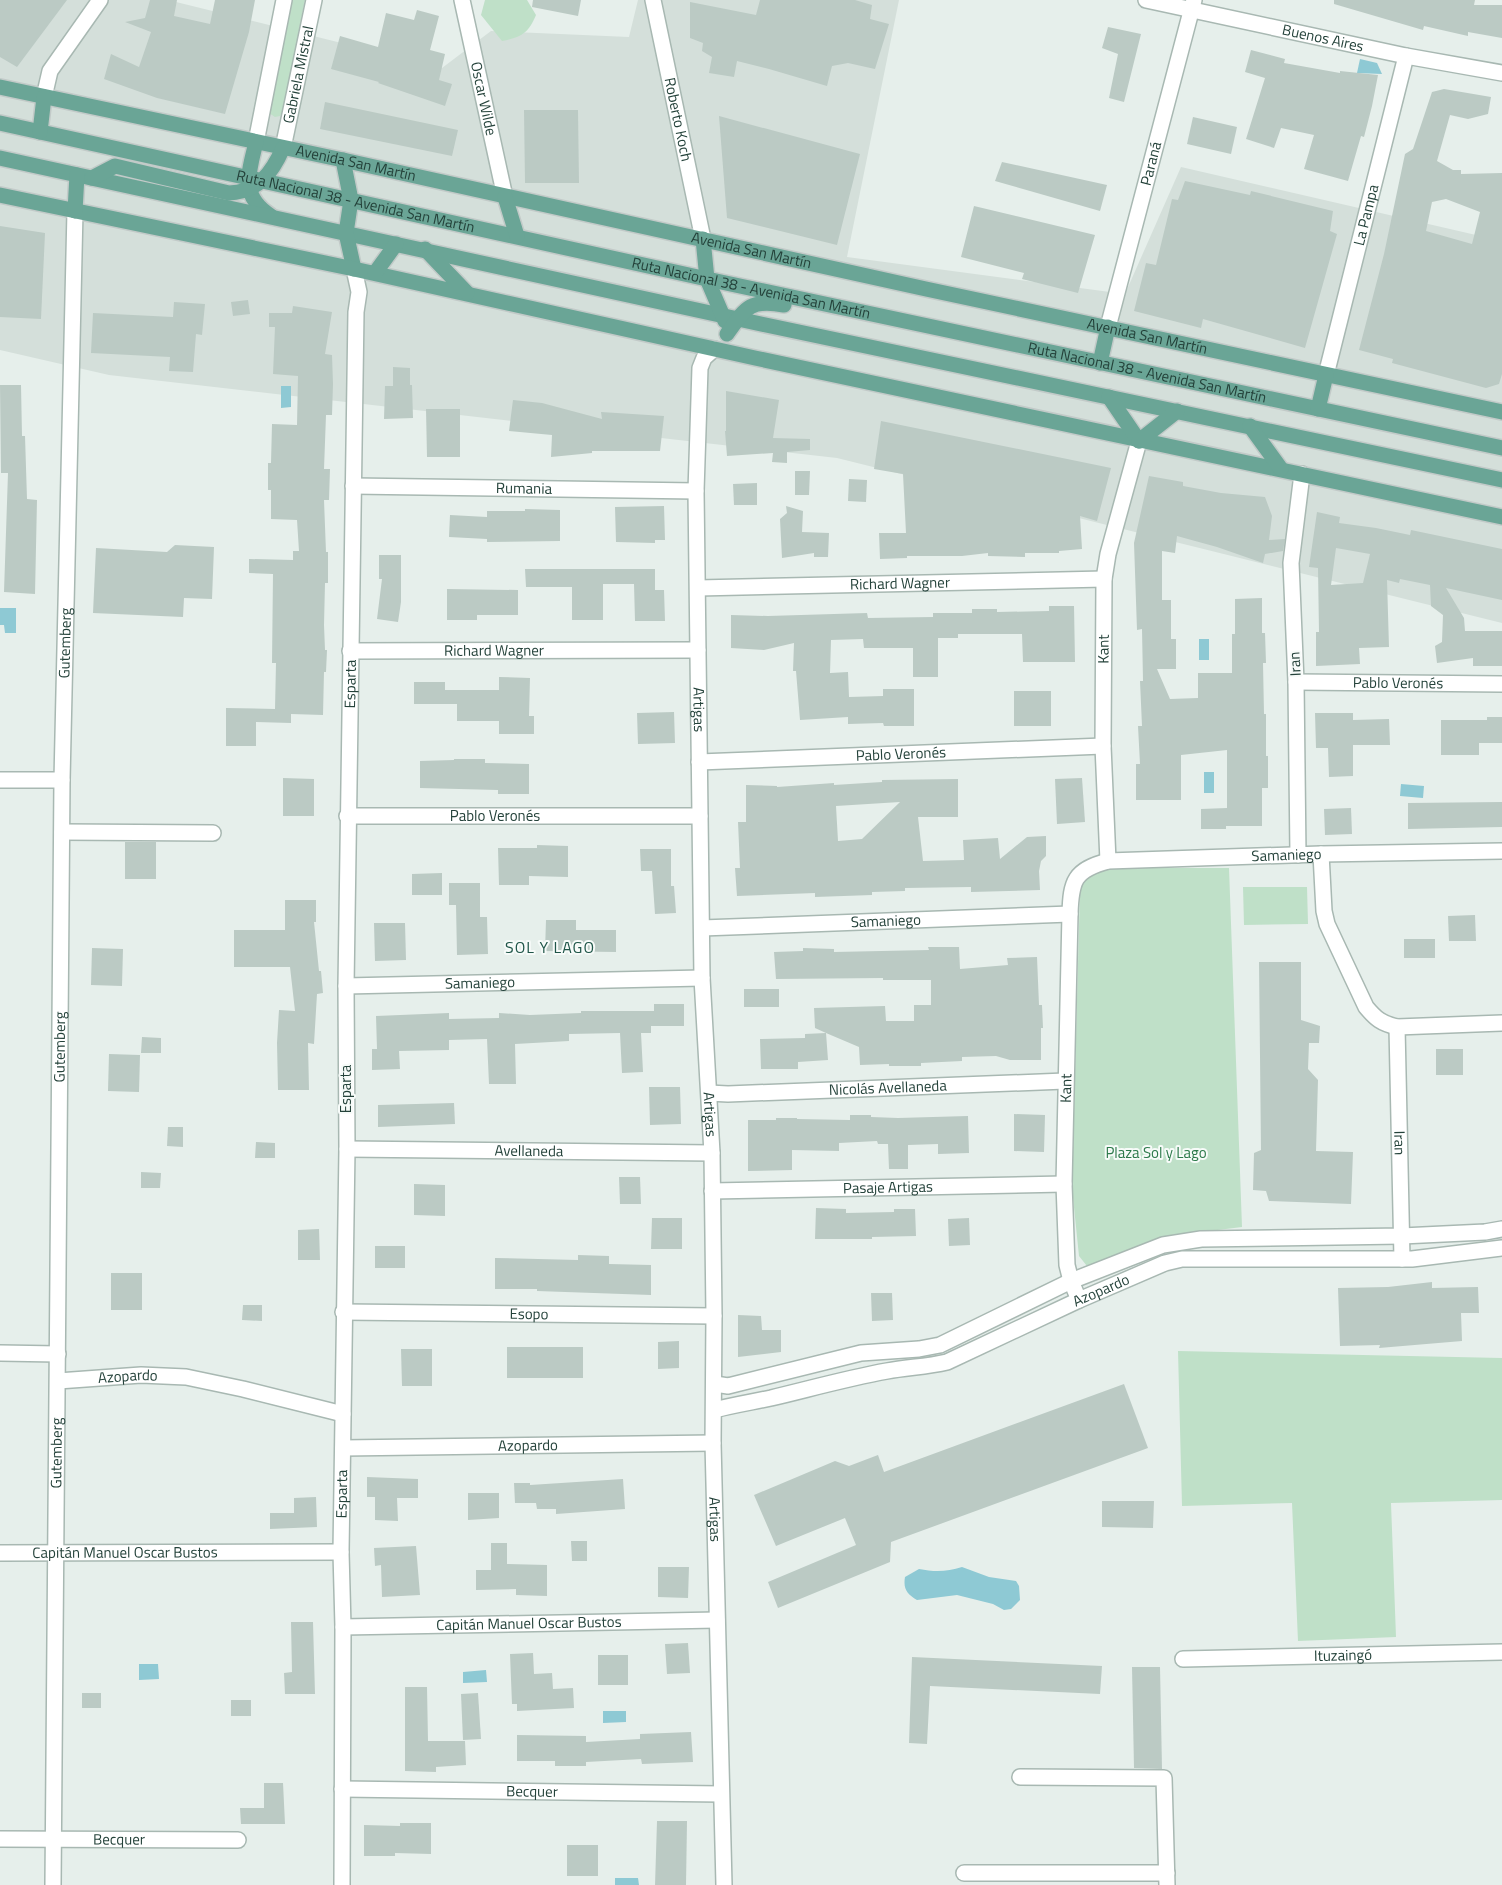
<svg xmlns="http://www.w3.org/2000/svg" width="1502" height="1885" viewBox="0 0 1502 1885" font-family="'Titillium Web',sans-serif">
<rect width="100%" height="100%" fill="#e6efeb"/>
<path fill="#d4dfda" d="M0,0H168L442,68L491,31L629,37L638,0H899L847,257L1125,294L1181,167L1502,241V623L837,458L109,375L0,350Z"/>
<g fill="#bfe0c8">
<path d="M291,0H305L283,110L280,116L275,117L269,113Z"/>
<path d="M485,0H527L536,15C528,34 521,37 502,41L481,15Z"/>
<path d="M1105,868H1229L1242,1227L1170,1236L1087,1266L1079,1256L1072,1188L1080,889C1086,877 1094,873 1105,868Z"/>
<path d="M1243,887H1307L1308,924L1244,925Z"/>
<path d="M1178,1351L1502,1358V1500L1391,1503L1396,1637L1298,1641L1292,1503L1182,1506Z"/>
</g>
<g fill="#8ec9d4">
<path d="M1360,59L1377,63L1382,74L1357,73Z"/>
<path d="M281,386H291V407L281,408Z"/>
<path d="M0,608H16V633H5L4,625H0Z"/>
<rect x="1199" y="639" width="10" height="21"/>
<rect x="1204" y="772" width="10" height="21"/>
<path d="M1401,784L1424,786L1423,798L1400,796Z"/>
<path d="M962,1567L989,1577L1016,1581L1019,1586L1020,1600L1011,1609L1004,1610L993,1604L957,1595L917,1600C907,1594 903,1589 905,1577L919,1569C934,1572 947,1572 962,1567Z"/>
<path d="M139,1664H158L159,1679L139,1680Z"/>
<path d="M486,1670L487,1682L463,1683V1672Z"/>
<path d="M603,1711H626V1722L603,1723Z"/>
<path d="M615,1878H638L639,1885H615Z"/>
</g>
<g fill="#bbcac4" fill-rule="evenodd">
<path d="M0,0H67L17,67L0,57Z"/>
<path d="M150,0H177L174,16L210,24L215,0H255L249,32L225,114L157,98L104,79L111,54L139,67L151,32L125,22L145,18Z"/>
<path d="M533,0H581L578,16L532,7Z"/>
<path d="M760,0H855L872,5L870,19L889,24L875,69L848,63L832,66L827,86L769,69L737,61L734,77L709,73L712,57L702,51L703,43L690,38V2L756,15Z"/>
<path d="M1334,0H1475L1474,5H1502V38L1468,32V36L1424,26L1423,30L1334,4Z"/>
<path d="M417,10L439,16L430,50L445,54L439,80L452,84L445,106L378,83L379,82L331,69L340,36L378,47L386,13L414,20Z"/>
<path d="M1108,27L1141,34L1124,102L1109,98L1118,54L1102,48Z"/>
<path d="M1251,50L1285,59L1284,63L1340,73V71L1378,75L1372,106L1364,137L1361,136L1348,181L1304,169L1314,135L1281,128L1274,148L1246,139L1265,78L1245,72Z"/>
<path d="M1444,89L1491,97L1488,114L1468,119L1450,115L1437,161L1453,170H1461V174L1502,173V374L1499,384L1486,388L1392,363L1393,359L1359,350L1384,254L1405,154L1413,149L1432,92ZM1446,199L1480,212L1472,244L1426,231L1432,202Z"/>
<path d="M325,102L458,130L452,156L320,129Z"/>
<path d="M524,110H578L579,183H525Z"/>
<path d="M719,116L860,154L837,245L727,218Z"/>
<path d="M1193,117L1237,127L1231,154L1187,144Z"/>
<path d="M1002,162L1107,185L1100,211L995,181Z"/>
<path d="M1185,181L1250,195L1251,191L1333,211L1330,231L1337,234L1305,348L1203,319L1201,328L1134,311L1146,263L1156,265L1172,199L1178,200Z"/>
<path d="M974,206L1095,235L1078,293L1022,279L1024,273L961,257Z"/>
<path d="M0,226L45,233L41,319L0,317Z"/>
<path d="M248,300L250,314L233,316L231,302Z"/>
<path d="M174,302L205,304L202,335L196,334L193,372L169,371L170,357L91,353L93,313L173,317Z"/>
<path d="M293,306L332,312L325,354L332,355L333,384L332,415H326L324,469H330L329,500H324L326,552H328V583H325L324,625L325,650H327L326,672H324L323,715L291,714V723L256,722V746H226V708L275,709L276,663H272L273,574L249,573V559L293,560V551H299L297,520L271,519V490H268V463H271L272,424L297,425L298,376L273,374L275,327H269V313H292Z"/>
<path d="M393,367L410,368V385H412L413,418L384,419L385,386H393Z"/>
<path d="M0,385H21L22,436H25L27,499L37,500L35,594L4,592L8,473H1Z"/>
<path d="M726,391L779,400L773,438L810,439V450L787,452V463L772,462L773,453L727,456L725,431H726Z"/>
<path d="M513,400L542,403L602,419L601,412L664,416L660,451H592V453L551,457L552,435L509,431Z"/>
<path d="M426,409H460V457H427Z"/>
<path d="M881,421L1111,468L1097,521L1080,516L1082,549L1059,551V553H1025V557L988,556V553L962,556H907V558L880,559L879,533H906L903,474L874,469Z"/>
<path d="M795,471H810L809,495H795Z"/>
<path d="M1149,476L1183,482V486L1221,493L1265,497L1272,516L1269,540L1285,539L1283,551L1265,554L1263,563L1217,547L1177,536L1175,553L1162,551V600H1171V639H1176V669H1157L1170,699L1198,698V673H1232V634H1235V599L1262,598V633H1265L1266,663H1263L1264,714H1266V756H1268V788H1262V826H1226V829H1201V809L1227,808V750L1181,755V800H1136V764H1140L1138,726H1142L1140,681H1143L1142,629L1137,630L1134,543Z"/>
<path d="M849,479L867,480L866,502L848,501Z"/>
<path d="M757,483V505H734L733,484Z"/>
<path d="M664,506L665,540H655V543L616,542L615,507Z"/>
<path d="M786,506L803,511L802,532L829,533L828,557H814V553L782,558L780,519L787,513Z"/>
<path d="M525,509L560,510V541L487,542V539L449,537L450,515L487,517V511H525Z"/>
<path d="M1317,512L1340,517L1339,523L1376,528L1410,535L1411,530L1502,549V600L1446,588L1464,618L1465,631H1502V666H1473V658L1437,663L1435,646L1442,642L1443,615L1431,606L1430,585L1400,579L1399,583L1387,580L1389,647L1359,648L1360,664L1316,666V632H1319L1318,568L1309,567ZM1336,548L1370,554L1363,583L1331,585Z"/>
<path d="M175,545L214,547L212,599L184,598L183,617L93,613L96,548L167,552Z"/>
<path d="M379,555H401V602L398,622L377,619L382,579H379Z"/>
<path d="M525,569H655V590H664L665,621H635L634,584H603V620H572V587H526Z"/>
<path d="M447,589L518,590V615H477V620H447Z"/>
<path d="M1049,606H1074L1075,662H1023L1022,634H958V638H938V677H913V648H864L863,639L831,640L830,673L848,672L849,697L883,696V689H914V726H884L883,723L848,724V717L800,720L796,671H793L794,643L764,650L731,648V615L768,616L867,613L868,618L933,617V613H972V609H997V612L1049,611Z"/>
<path d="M499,677L530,678L529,716H534V734H499V721H457V704H414V682H445V690H499Z"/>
<rect x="1014" y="691" width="37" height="35"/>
<path d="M674,712L675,743L638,744L637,713Z"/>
<path d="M1315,713H1353V720L1389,719L1390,745H1353V776L1329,777L1328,748H1316Z"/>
<path d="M1487,717H1502V743H1479V755H1441V720H1487Z"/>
<path d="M454,759H485V763L529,764V794H498V790L420,788V761L454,760Z"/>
<path d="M283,778L314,779V816H283Z"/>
<path d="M1082,778L1085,822L1057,824L1055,779Z"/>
<path d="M958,779V817H918L923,861L964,860L963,840L998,838L1000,859L1027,837L1046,836V856L1041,861L1039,871L1040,890L971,892V887L905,888V891L872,892V895L815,897V893L737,896L735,868H740L738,822H746V785L777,786V787L834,783V785L882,782V780ZM900,802L862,839L838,841L836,806Z"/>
<path d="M1502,802V827L1408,829V803Z"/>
<path d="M1351,808L1352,834L1325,835L1324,809Z"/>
<rect x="125" y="842" width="31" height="37"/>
<path d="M537,845L568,846V877L529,876V885H499L498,848H537Z"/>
<path d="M640,849H671V886H674L676,913L655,914L652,871H641Z"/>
<path d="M442,873V895H412V874Z"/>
<path d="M449,883H480V917H487L488,954L457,955L456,905H449Z"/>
<path d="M285,900H316V922H314L319,971H321L323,993L317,994L314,1044L308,1043L309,1090H278L277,1043L279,1010L295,1011L290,967H234V930H285Z"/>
<path d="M1475,915L1476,941H1449L1448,916Z"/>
<path d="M546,920H576V930H616V952L545,951Z"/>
<path d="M374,923H405L406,960L375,961Z"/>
<rect x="1404" y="939" width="31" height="19"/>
<path d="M928,947H959L960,969L1008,965L1007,958L1037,957L1039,1005H1042L1043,1028H1041V1060H1010L996,1056L962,1057V1061L921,1063V1066H889V1064L860,1065L859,1047L826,1033L828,1060L798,1062V1069H761L760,1039L805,1038V1034L826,1033L815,1028L814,1008L885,1006L886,1021H914V1005H931V980H883V978L776,979L774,952L803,951V948L834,949V952L929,950Z"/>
<path d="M92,948L123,949L122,986L91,985Z"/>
<path d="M1259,962H1301V1020L1320,1026L1319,1043H1309L1308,1069L1318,1080L1316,1151L1353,1152L1351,1204L1269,1201L1266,1191L1253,1190L1254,1153L1261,1150Z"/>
<rect x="744" y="989" width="35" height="18"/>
<path d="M654,1004H684V1026H651V1033H641L643,1072L622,1073L620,1033L569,1034V1041L515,1044L516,1084H489L487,1039L449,1040V1050L399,1051L400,1069L372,1070V1049H377L376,1016L449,1013V1019L499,1018V1013L530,1015L581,1013V1011H654Z"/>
<path d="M142,1037L161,1038V1053H141Z"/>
<rect x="1436" y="1049" width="27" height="26"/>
<path d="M109,1054L140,1055L139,1092L108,1091Z"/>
<path d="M649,1087H680L681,1124L650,1125Z"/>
<path d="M454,1103L455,1124L378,1127V1105Z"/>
<path d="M1014,1114L1045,1115L1044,1152L1014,1151Z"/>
<path d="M850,1115H871V1117L898,1118L968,1116L969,1153L938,1154V1144L908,1145V1169H889L888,1144H878L877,1141L839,1143V1151L792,1150V1170L748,1171V1120H776V1118H797V1119L850,1120Z"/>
<path d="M168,1127H183V1147L167,1146Z"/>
<path d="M256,1142L275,1143V1158H255Z"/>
<path d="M141,1172L161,1173L160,1188H141Z"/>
<path d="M619,1177H640L641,1204H620Z"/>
<path d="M414,1184L445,1185V1216L414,1215Z"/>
<path d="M816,1208L846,1209V1213L894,1212V1209H915L916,1236L872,1237V1239H815Z"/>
<path d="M652,1218H682V1249H651Z"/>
<path d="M969,1218L970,1245L949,1246L948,1219Z"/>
<path d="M319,1229L320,1260H298V1230Z"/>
<rect x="375" y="1246" width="30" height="22"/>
<path d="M578,1255L609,1256V1264L651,1265V1295L537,1291V1289H495V1258L578,1260Z"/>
<rect x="111" y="1273" width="31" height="37"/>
<path d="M1432,1282V1288L1478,1287L1479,1313H1461L1462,1341L1379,1348L1380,1345L1340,1346L1338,1288L1388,1287Z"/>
<path d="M871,1293H892L893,1320L872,1321Z"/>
<path d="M243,1305H262V1321L242,1320Z"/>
<path d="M738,1315L761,1316L762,1330H781V1352L738,1357Z"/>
<path d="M679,1341V1368L658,1369V1342Z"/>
<rect x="507" y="1347" width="76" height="31"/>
<path d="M401,1349H432V1386H402Z"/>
<path d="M1124,1384L1148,1448L891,1542L890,1562L778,1608L768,1582L856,1545L845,1518L776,1546L754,1495L835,1461L849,1466L878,1455L884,1472Z"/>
<path d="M367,1477L418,1479V1498H397L398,1521L375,1520V1497H367Z"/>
<path d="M623,1479L625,1509L556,1514V1509H537L536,1503H515L514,1483H530V1485Z"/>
<path d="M468,1493H499V1518L468,1520Z"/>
<path d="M316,1497L317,1527L270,1529V1513H294V1498Z"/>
<path d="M1102,1501H1154L1153,1528L1102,1527Z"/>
<path d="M571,1541H587V1561H572Z"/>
<path d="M491,1543H507V1564L547,1565V1596L516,1595V1589L476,1590V1570H491Z"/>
<path d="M416,1546L420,1595L382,1597L381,1565L375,1566L374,1548Z"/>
<path d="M658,1567H689L688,1598L658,1597Z"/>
<path d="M291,1622H313L315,1694H285L284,1673L292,1672Z"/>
<path d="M688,1643L690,1673L667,1674L665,1644Z"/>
<path d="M533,1653L534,1674L552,1673L553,1689L573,1688L574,1708L517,1711V1704H512L510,1654Z"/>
<rect x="598" y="1655" width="30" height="30"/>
<path d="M912,1657L1102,1666L1100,1694L930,1686L927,1744L909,1743Z"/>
<path d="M1132,1667H1160L1162,1769L1134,1768Z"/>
<path d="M405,1687H427L428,1741H465L466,1765L436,1767V1772L405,1771Z"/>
<rect x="82" y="1693" width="19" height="15"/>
<path d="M478,1693L481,1739L463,1740L461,1694Z"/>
<rect x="231" y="1700" width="20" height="16"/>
<path d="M691,1732L693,1762L642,1764L641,1759L586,1762V1766H555V1761H517V1735L586,1736V1742L640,1739V1734Z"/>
<path d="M264,1783H283L285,1824H241L240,1808H264Z"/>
<path d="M657,1821H687L686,1885H655Z"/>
<path d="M400,1823H431V1854L395,1853V1856H364V1825L400,1826Z"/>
<rect x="567" y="1845" width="31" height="31"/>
</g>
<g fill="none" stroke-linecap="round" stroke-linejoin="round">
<defs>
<g id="minor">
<path id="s1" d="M462,0L505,197"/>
<path id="s2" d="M653,0L703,239"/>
<path id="s3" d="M1146,0L1406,56L1502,73"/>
<path d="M44,97L50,71L100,0"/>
<path d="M256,142L284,0"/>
<path id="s4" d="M283,148L314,0"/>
<path id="s5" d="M1108,327L1194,0"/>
<path id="s6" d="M714,349L704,358L700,368L696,491L702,978L712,1153L714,1316L713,1443L724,1885"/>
<path id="s7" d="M1326,375L1406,56"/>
<path id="s8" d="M353,486L696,491"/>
<path id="s9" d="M698,588L1104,579"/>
<path id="s10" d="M350,651L698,650"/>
<path id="s11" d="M1296,682L1502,684"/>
<path id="s12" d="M699,762L1103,746"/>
<path d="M0,780H62"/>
<path id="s13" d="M347,816H700"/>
<path d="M62,832L213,833"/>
<path d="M1321,854L1324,911L1327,924L1366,1007C1376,1019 1381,1023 1397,1027L1502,1023"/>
<path d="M1298,855L1296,682L1291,563L1302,474"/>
<path id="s14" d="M1108,861L1103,746L1104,579L1108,554L1139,441"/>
<path id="s15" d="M702,928L1070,914"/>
<path id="s16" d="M346,986L702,978"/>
<path id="s17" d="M1397,1027L1402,1259"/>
<path id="s18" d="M709,1093L728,1094L1065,1081"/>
<path id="s19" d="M347,1149L712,1153"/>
<path id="s20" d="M712,1191L1064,1184"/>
<path id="s21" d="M1079,1300L1071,1281L1067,1265L1064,1184L1070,914C1071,881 1074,870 1108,861L1321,854L1502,851"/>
<path id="s22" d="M343,1312L714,1316"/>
<path d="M0,1353L58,1354"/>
<path id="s23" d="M58,1381L141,1375L186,1377L243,1389L343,1414"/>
<path d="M715,1384L728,1386L861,1353L919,1349L940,1345L1071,1281L1163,1245L1201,1239L1402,1236L1485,1232L1502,1229"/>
<path id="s24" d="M714,1410C733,1405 752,1402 771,1398C809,1389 848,1378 887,1371C908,1367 926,1367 947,1362L1079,1300L1165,1263L1182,1259H1412L1502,1248"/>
<path id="s25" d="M343,1448L713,1443"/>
<path id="s26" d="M0,1553L341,1552"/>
<path id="s27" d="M343,1627L717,1620"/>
<path id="s28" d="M1183,1659L1502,1652"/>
<path d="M1020,1777L1164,1778L1167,1885"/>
<path id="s29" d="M342,1789L721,1794"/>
<path id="s30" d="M0,1839L238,1840"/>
<path d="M964,1873H1167"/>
<path id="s31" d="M53,1885L62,780L75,211"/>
<path id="s32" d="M342,1885L343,1627L341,1552L347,1149L346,986L356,312L359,292L354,269"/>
</g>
<g id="major">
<path id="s33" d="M0,87L343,160L926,289L1502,412"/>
<path id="s34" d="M0,123L707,279L1502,448"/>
<path d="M40,132L44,97"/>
<path d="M256,142C249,172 239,196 271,216"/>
<path d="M0,158L761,324L1502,480"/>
<path d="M343,160L351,200L346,233L354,269"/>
<path d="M92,178L115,166L229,193C258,192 272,173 283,148"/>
<path d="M0,195L354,269L755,358L1502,517"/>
<path d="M505,197L517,236"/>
<path d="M75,211L77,175"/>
<path d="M703,239L707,279L725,321"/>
<path d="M425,249L467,293"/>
<path d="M375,273L396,244"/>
<path d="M727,334C746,307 750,299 784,305"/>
<path d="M1100,363L1108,327"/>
<path d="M1109,397L1139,441"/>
<path d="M1318,409L1326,375"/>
<path d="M1250,426L1281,469"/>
<path d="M1139,441L1177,411"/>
</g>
</defs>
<use href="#minor" stroke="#a8b8b2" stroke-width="18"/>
<use href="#major" stroke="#c2cac8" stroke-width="18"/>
<use href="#minor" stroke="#fff" stroke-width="15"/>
<use href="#major" stroke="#6aa596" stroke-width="15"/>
</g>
<g text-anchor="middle" stroke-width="4" stroke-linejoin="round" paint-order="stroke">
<g font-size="15" fill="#24423a" stroke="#f7fbf9">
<text dy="5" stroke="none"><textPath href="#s3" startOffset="181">Buenos Aires</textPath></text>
<text dy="5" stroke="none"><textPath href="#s4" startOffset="75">Gabriela Mistral</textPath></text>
<text dy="5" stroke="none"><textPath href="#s1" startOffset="101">Oscar Wilde</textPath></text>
<text dy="5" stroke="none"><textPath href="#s2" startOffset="122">Roberto Koch</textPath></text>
<text dy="5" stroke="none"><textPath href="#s33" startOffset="364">Avenida San Martín</textPath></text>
<text dy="5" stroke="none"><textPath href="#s5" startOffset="169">Paraná</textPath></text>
<text dy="5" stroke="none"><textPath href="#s34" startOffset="364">Ruta Nacional 38 - Avenida San Martín</textPath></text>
<text dy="5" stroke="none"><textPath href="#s7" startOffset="165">La Pampa</textPath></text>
<text dy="5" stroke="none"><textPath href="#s33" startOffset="769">Avenida San Martín</textPath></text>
<text dy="5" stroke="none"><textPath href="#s34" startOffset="769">Ruta Nacional 38 - Avenida San Martín</textPath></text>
<text dy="5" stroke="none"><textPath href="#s33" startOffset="1174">Avenida San Martín</textPath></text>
<text dy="5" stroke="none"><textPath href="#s34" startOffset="1174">Ruta Nacional 38 - Avenida San Martín</textPath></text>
<text dy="5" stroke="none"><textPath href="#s8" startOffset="171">Rumania</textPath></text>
<text dy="5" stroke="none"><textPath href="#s9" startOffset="202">Richard Wagner</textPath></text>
<text dy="5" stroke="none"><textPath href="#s31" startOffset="1242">Gutemberg</textPath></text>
<text dy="5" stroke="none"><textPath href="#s14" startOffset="212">Kant</textPath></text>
<text dy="5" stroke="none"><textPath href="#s10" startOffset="144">Richard Wagner</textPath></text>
<text transform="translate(1295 664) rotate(-93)" y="5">Iran</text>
<text dy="5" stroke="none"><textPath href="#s11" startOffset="102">Pablo Veronés</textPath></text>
<text dy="5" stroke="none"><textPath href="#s32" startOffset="1201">Esparta</textPath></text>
<text dy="5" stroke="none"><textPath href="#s6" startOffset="366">Artigas</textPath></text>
<text dy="5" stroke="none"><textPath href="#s12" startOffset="202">Pablo Veronés</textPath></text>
<text dy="5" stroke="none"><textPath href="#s13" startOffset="148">Pablo Veronés</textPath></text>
<text dy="5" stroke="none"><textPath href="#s21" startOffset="640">Samaniego</textPath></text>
<text dy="5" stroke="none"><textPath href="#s15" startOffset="184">Samaniego</textPath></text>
<text dy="5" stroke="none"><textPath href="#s16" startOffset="134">Samaniego</textPath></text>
<text dy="5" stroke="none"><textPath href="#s31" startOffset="838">Gutemberg</textPath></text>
<text dy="5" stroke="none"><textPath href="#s18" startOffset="179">Nicolás Avellaneda</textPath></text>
<text transform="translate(346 1089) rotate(-90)" y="5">Esparta</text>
<text dy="5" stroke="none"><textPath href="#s21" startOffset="214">Kant</textPath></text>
<text dy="5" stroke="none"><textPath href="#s6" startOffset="771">Artigas</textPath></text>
<text dy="5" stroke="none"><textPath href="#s17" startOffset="116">Iran</textPath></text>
<text dy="5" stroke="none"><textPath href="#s19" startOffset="182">Avellaneda</textPath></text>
<text dy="5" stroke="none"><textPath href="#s20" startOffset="176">Pasaje Artigas</textPath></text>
<text dy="5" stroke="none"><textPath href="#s24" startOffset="408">Azopardo</textPath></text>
<text dy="5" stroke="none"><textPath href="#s22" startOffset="186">Esopo</textPath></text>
<text dy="5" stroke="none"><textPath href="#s23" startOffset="70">Azopardo</textPath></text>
<text dy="5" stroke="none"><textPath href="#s25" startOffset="185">Azopardo</textPath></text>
<text dy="5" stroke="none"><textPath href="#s31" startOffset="432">Gutemberg</textPath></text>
<text dy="5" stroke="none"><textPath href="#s32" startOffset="391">Esparta</textPath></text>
<text dy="5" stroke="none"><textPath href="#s6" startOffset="1176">Artigas</textPath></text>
<text dy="5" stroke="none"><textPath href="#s26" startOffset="125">Capitán Manuel Oscar Bustos</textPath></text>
<text dy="5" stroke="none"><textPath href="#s27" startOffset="186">Capitán Manuel Oscar Bustos</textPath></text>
<text dy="5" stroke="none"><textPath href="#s28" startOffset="160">Ituzaingó</textPath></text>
<text dy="5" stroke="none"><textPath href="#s29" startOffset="190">Becquer</textPath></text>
<text dy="5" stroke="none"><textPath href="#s30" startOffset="119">Becquer</textPath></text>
</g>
<g font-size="15" fill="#2d7a4b" stroke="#f7fbf9">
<text x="1156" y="1158">Plaza Sol y Lago</text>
</g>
<g font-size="16" letter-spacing="1" fill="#1f5548" stroke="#f7fbf9">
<text x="550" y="953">SOL Y LAGO</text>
</g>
</g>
</svg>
